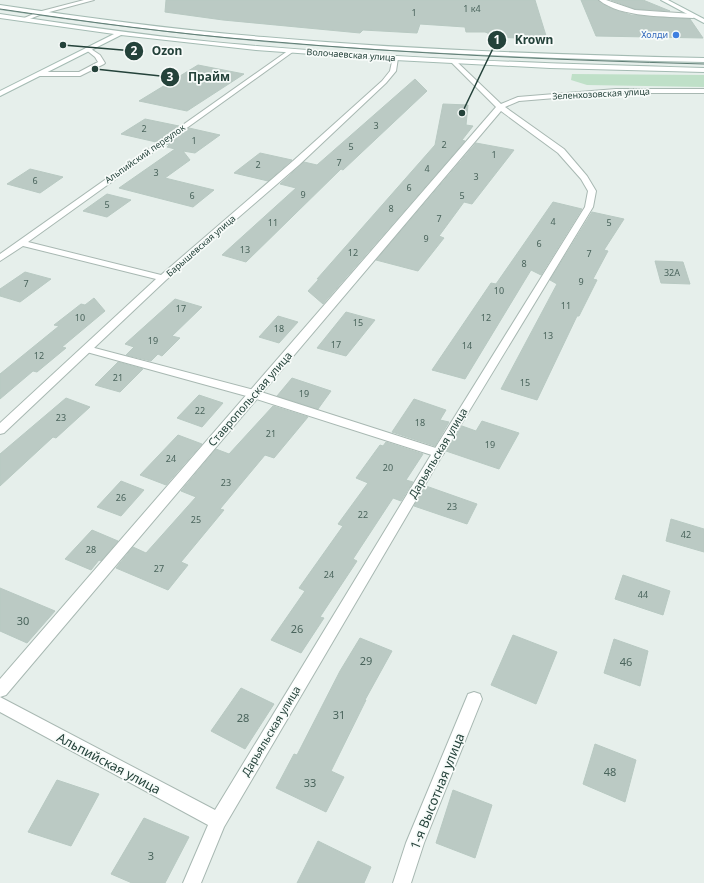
<svg xmlns="http://www.w3.org/2000/svg" width="704" height="883" viewBox="0 0 704 883" font-family="'Noto Sans',sans-serif">
<rect width="100%" height="100%" fill="#e6efeb"/>
<path fill="#bfe0c8" d="M572,74L704,75V87L587,85L571,80Z"/>
<g fill="#bbcac4" stroke="#b8c9c2">
<path d="M166,0H535L547,39L489,37L488,33L485,32H466L465,27L420,24L417,33L363,30L360,33L223,20L165,12Z"/>
<path d="M581,0H598L608,7L631,15L690,19L703,38L596,36Z"/>
<path d="M611,0H643L670,11L635,9Z"/>
<path d="M198,65L244,74L187,111L139,101Z"/>
<path d="M415,79L427,91L343,170L341,169L246,262L222,255L296,188L280,184L304,162L317,165Z"/>
<path d="M443,104L468,105L466,125L473,126L462,140L465,141L323,304L308,291L319,279H317L435,145Z"/>
<path d="M145,119L179,126L156,142L121,134Z"/>
<path d="M189,128L220,135L195,153L183,151L190,160L165,178L214,190L193,207L119,188L175,149L167,147L169,145L166,144Z"/>
<path d="M476,143L514,150L472,204L464,202L439,236L444,238L418,271L376,260Z"/>
<path d="M260,153L292,160L268,181L234,173Z"/>
<path d="M30,169L63,177L40,193L7,184Z"/>
<path d="M107,194L131,200L107,217L83,211Z"/>
<path d="M553,202L582,209L541,275L531,270L465,379L432,370L491,283L496,284Z"/>
<path d="M592,212L624,219L604,250L608,251L593,279L597,280L579,316H577L537,400L501,389L557,284L550,280Z"/>
<path d="M655,261L683,262L690,284L661,283Z"/>
<path d="M25,272L51,279L20,302L0,296V289Z"/>
<path d="M94,298L105,311L62,347L66,348L37,372L33,371L0,399V374L59,326L54,325L81,304L85,305Z"/>
<path d="M175,299L202,307L172,336L180,338L162,356L158,354L151,361L126,355L134,347L125,344Z"/>
<path d="M346,312L375,320L346,356L317,348Z"/>
<path d="M278,316L298,322L279,343L259,337Z"/>
<path d="M118,362L143,369L120,392L95,385Z"/>
<path d="M292,378L331,391L318,409L277,396Z"/>
<path d="M199,395L223,403L202,427L177,418Z"/>
<path d="M66,398L90,407L56,438L53,437L0,486V454Z"/>
<path d="M414,399L446,410L440,420L449,422L435,446L392,432Z"/>
<path d="M273,406L308,417L274,458L265,455L220,509L224,510L181,562L188,565L168,590L116,568L133,547L146,553L196,497L181,491L216,449L229,454Z"/>
<path d="M482,421L519,433L499,469L446,451L462,426L476,431Z"/>
<path d="M178,435L202,444L166,485L140,475Z"/>
<path d="M386,442L423,454L406,480L413,482L401,501L393,498L353,559L357,561L320,617L324,618L301,653L271,640L305,591L299,588L343,526L338,524L368,483L356,478L380,445L383,446Z"/>
<path d="M121,481L144,490L121,516L97,507Z"/>
<path d="M426,486L477,504L467,524L414,506Z"/>
<path d="M671,519L704,529V552L666,541Z"/>
<path d="M92,530L118,541L101,561L99,560L91,570L65,559Z"/>
<path d="M623,575L670,591L663,615L615,599Z"/>
<path d="M0,588L55,611L27,643L0,631Z"/>
<path d="M513,635L557,652L536,704L491,685Z"/>
<path d="M360,638L392,651L365,700H366L331,771L344,777L326,812L276,788L294,754L297,755L340,671Z"/>
<path d="M614,639L648,651L640,686L604,673Z"/>
<path d="M241,688L274,704L245,749L211,731Z"/>
<path d="M595,744L636,760L625,802L583,784Z"/>
<path d="M57,780L99,794L71,846L28,832Z"/>
<path d="M453,790L492,805L475,858L436,843Z"/>
<path d="M144,818L189,837L165,883H132L111,874Z"/>
<path d="M318,841L371,867L364,883H297Z"/>
</g>
<g fill="none" stroke-linecap="round" stroke-linejoin="round">
<defs>
<g id="lane">
<path d="M599,0H606L635,10L693,14L696,16L693,18C666,16 621,18 599,0Z"/>
<path d="M88,47L100,55L105,63L104,64L80,76H39L36,74L39,72H79L98,62L95,57L85,49Z"/>
<path d="M87,346L258,391L442,450L444,453L442,456L438,457L250,397L83,351L82,349Z"/>
</g>
<g id="street">
<path d="M84,0H94L42,14L27,20L22,19L38,12Z"/>
<path d="M289,50L294,51L28,242L161,275L293,161L382,81L390,71L393,57L398,58L396,71L386,83L299,165L166,280L4,433L0,434V423L156,279L23,246L0,261V254Z"/>
<path d="M452,61H456L501,104L518,97L616,89H704V93H616L519,101L505,107L564,149L587,176L596,191L593,207L443,454L224,827L201,883H183L208,825L0,712V697L215,810L434,450L585,207L588,191L581,179L558,153L501,111L6,695L0,697V679L496,107L452,63Z"/>
<path d="M474,692L480,694L482,699L424,843L411,883H393L406,843L466,699L468,694Z"/>
</g>
<g id="secondary">
<path d="M661,0H668L704,19V23Z"/>
<path d="M0,5C88,18 176,30 264,37C411,50 557,55 704,58V62C557,59 411,53 264,41C176,33 88,22 0,9Z"/>
<path d="M0,14C86,27 170,39 257,46C406,59 555,64 704,68V72L550,68L395,60L256,50L121,35L0,96V91L114,34L0,18Z"/>
</g>
</defs>
<use href="#lane" stroke="#a8b8b2" stroke-width="2"/>
<use href="#street" stroke="#a8b8b2" stroke-width="2"/>
<use href="#secondary" stroke="#a4bbb3" stroke-width="2"/>
<use href="#lane" fill="#fff" fill-rule="evenodd"/>
<use href="#street" fill="#fff" fill-rule="evenodd"/>
<use href="#secondary" fill="#fff" fill-rule="evenodd"/>
<path stroke="#5f7d75" stroke-width="1" d="M0,9C88,22 176,34 264,41C411,54 557,60 704,64"/>
</g>
<circle fill="#3f7fe0" stroke="#f7fbf9" stroke-width="1.5" cx="676" cy="35" r="4"/>
<g text-anchor="middle" stroke-width="3.5" stroke-linejoin="round" paint-order="stroke">
<g font-size="9" fill="#4a645c">
<text x="472" y="12">1 к4</text>
<text x="414" y="16">1</text>
<text x="376" y="129">3</text>
<text x="144" y="132">2</text>
<text x="194" y="144">1</text>
<text x="444" y="148">2</text>
<text x="351" y="150">5</text>
<text x="494" y="158">1</text>
<text x="339" y="166">7</text>
<text x="258" y="168">2</text>
<text x="427" y="172">4</text>
<text x="156" y="176">3</text>
<text x="476" y="180">3</text>
<text x="35" y="184">6</text>
<text x="409" y="191">6</text>
<text x="303" y="198">9</text>
<text x="192" y="199">6</text>
<text x="462" y="199">5</text>
<text x="107" y="208">5</text>
<text x="391" y="212">8</text>
<text x="439" y="222">7</text>
<text x="553" y="225">4</text>
<text x="273" y="226">11</text>
<text x="609" y="226">5</text>
<text x="426" y="242">9</text>
<text x="539" y="247">6</text>
<text x="245" y="253">13</text>
<text x="353" y="256">12</text>
<text x="589" y="257">7</text>
<text x="524" y="267">8</text>
<text x="672" y="276">32А</text>
<text x="581" y="285">9</text>
<text x="26" y="287">7</text>
<text x="499" y="294">10</text>
<text x="566" y="309">11</text>
<text x="181" y="312">17</text>
<text x="80" y="321">10</text>
<text x="486" y="321">12</text>
<text x="358" y="326">15</text>
<text x="279" y="332">18</text>
<text x="548" y="339">13</text>
<text x="153" y="344">19</text>
<text x="336" y="348">17</text>
<text x="467" y="349">14</text>
<text x="39" y="359">12</text>
<text x="118" y="381">21</text>
<text x="525" y="386">15</text>
<text x="304" y="397">19</text>
<text x="200" y="414">22</text>
<text x="61" y="421">23</text>
<text x="420" y="426">18</text>
<text x="271" y="437">21</text>
<text x="490" y="448">19</text>
<text x="171" y="462">24</text>
<text x="388" y="471">20</text>
<text x="226" y="486">23</text>
<text x="121" y="501">26</text>
<text x="452" y="510">23</text>
<text x="363" y="518">22</text>
<text x="196" y="523">25</text>
<text x="686" y="538">42</text>
<text x="91" y="553">28</text>
<text x="159" y="572">27</text>
<text x="329" y="578">24</text>
<text x="643" y="598">44</text>
</g>
<g font-size="9" fill="#366cbe" stroke="#f7fbf9" text-anchor="end">
<text x="668" y="38">Холди</text>
</g>
<g font-size="9" fill="#24423a" stroke="#f7fbf9">
<text transform="translate(351 55) rotate(4)" y="3">Волочаевская улица</text>
<text transform="translate(601 94) rotate(-3)" y="3">Зеленхозовская улица</text>
<text transform="translate(145 154) rotate(-35)" y="3">Альпийский переулок</text>
<text transform="translate(201 246) rotate(-41)" y="3">Барышевская улица</text>
</g>
<g font-size="11" fill="#24423a" stroke="#f7fbf9">
<text transform="translate(250 399) rotate(-49)" y="4">Ставропольская улица</text>
<text transform="translate(438 453) rotate(-59)" y="4">Дарьяльская улица</text>
<text transform="translate(271 731) rotate(-59)" y="4">Дарьяльская улица</text>
</g>
<g font-size="11" fill="#4a645c">
<text x="23" y="625">30</text>
<text x="297" y="633">26</text>
<text x="366" y="665">29</text>
<text x="626" y="666">46</text>
<text x="339" y="719">31</text>
<text x="243" y="722">28</text>
<text x="610" y="776">48</text>
<text x="310" y="787">33</text>
<text x="151" y="860">3</text>
</g>
<g font-size="13" fill="#24423a" stroke="#f7fbf9">
<text transform="translate(109 763) rotate(28)" y="5">Альпийская улица</text>
<text transform="translate(437 791) rotate(-68)" y="5">1-я Высотная улица</text>
</g>
</g>
<path fill="none" stroke="#24423a" stroke-width="1.5" d="M462 113L497 40M63 45L134 51M95 69L170 77"/>
<g fill="#24423a" stroke="#f7fbf9" stroke-width="1.5">
<circle cx="462" cy="113" r="4"/>
<circle cx="63" cy="45" r="4"/>
<circle cx="95" cy="69" r="4"/>
<circle cx="497" cy="40" r="10"/>
<circle cx="134" cy="51" r="10"/>
<circle cx="170" cy="77" r="10"/>
</g>
<g font-size="12" text-anchor="middle" font-weight="bold" fill="#fff">
<text x="497" y="44">1</text>
<text x="134" y="55">2</text>
<text x="170" y="81">3</text>
</g>
<g font-size="12" text-anchor="middle" font-weight="bold" fill="#24423a" stroke="#f7fbf9" stroke-width="3.5" stroke-linejoin="round" paint-order="stroke">
<text x="534" y="44">Krown</text>
<text x="167" y="55">Ozon</text>
<text x="209" y="81">Прайм</text>
</g>
</svg>
